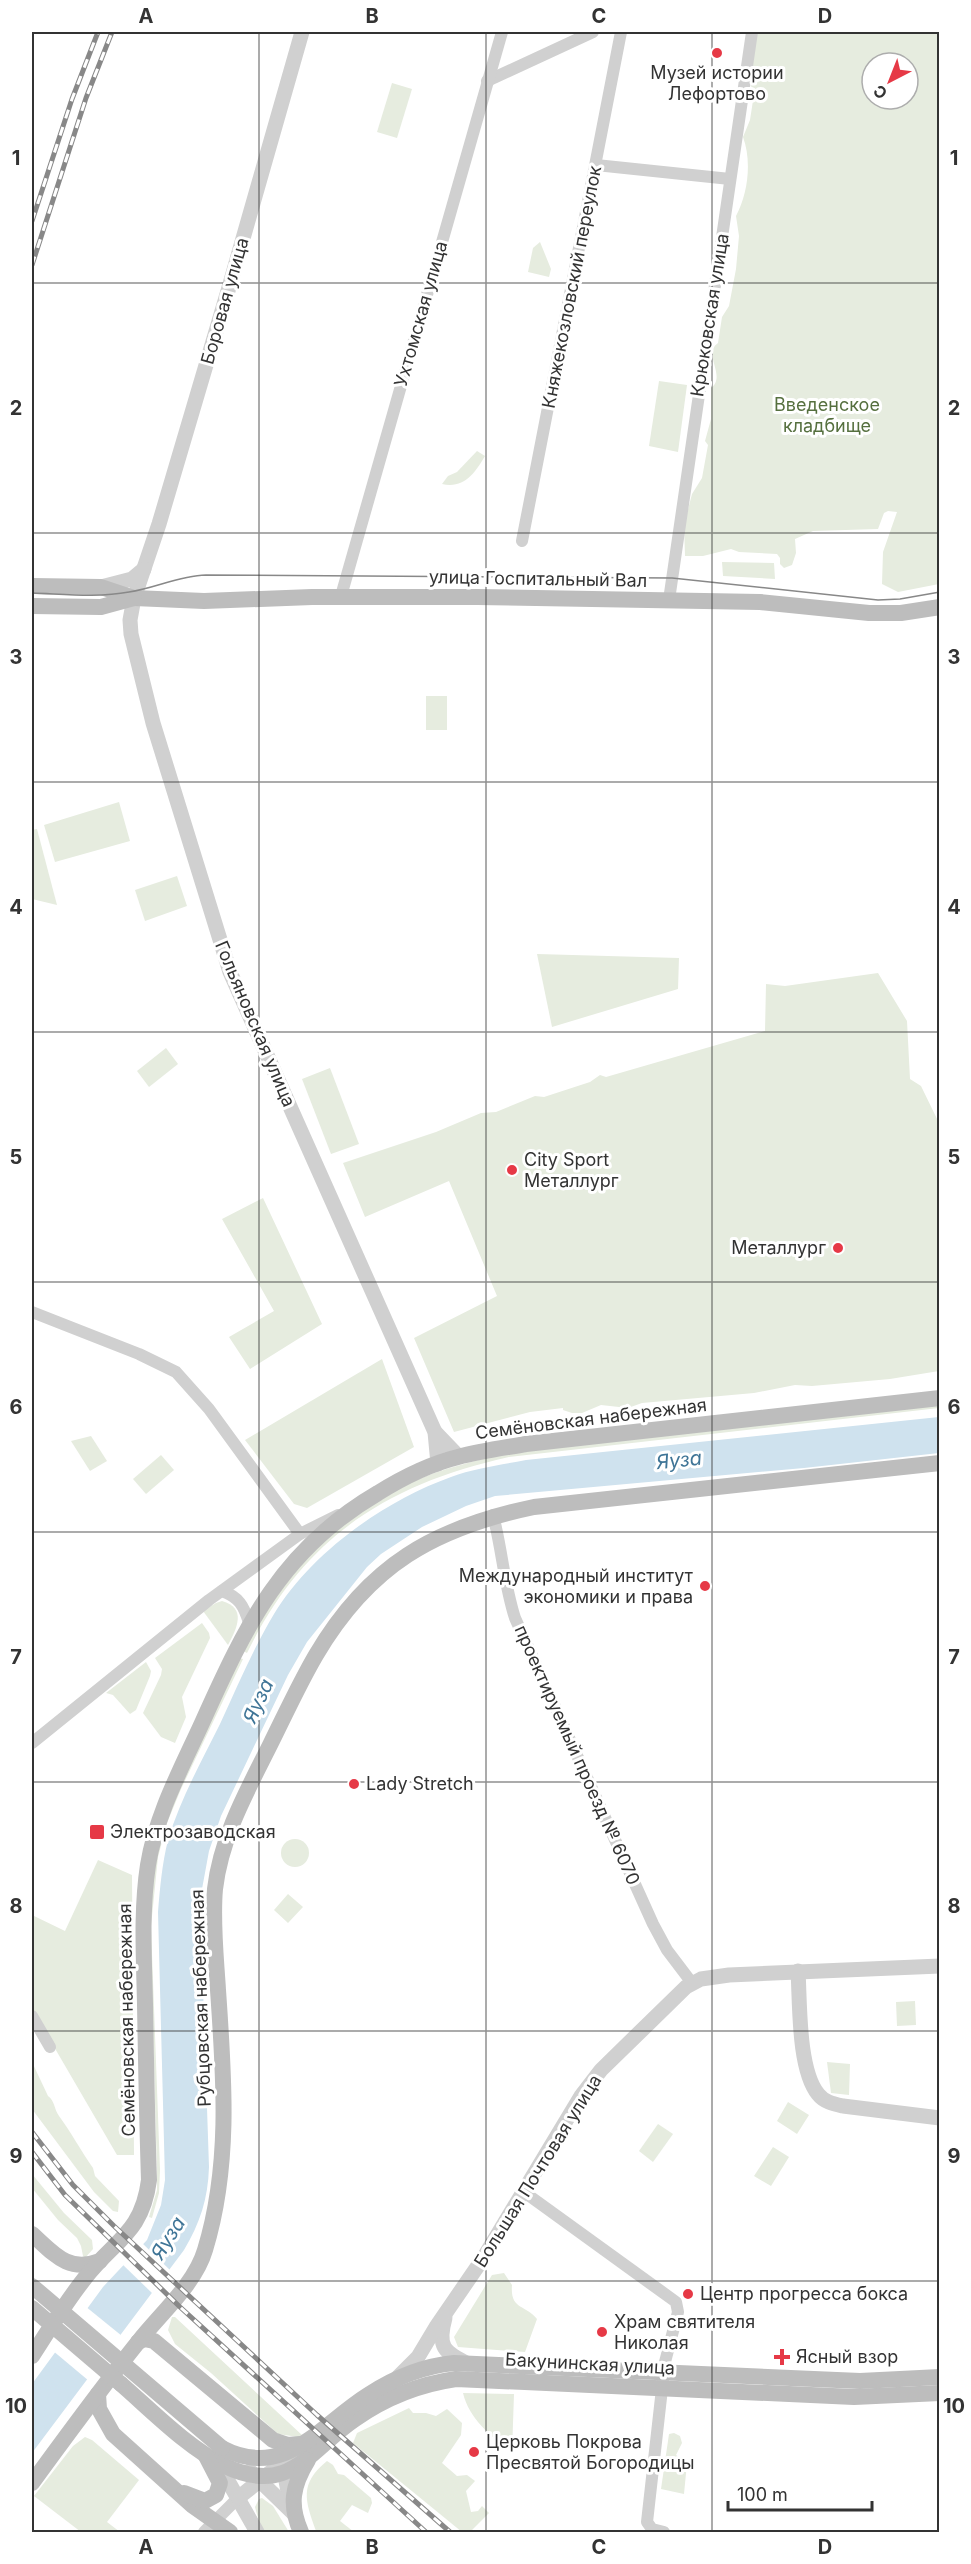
<svg xmlns="http://www.w3.org/2000/svg" width="971" height="2564" viewBox="0 0 971 2564" font-family="Inter,sans-serif">
<rect width="100%" height="100%" fill="#fff"/>
<g fill="#e6ecdf" fill-rule="evenodd">
<path d="M757,32H939V584L898,592L882,584L883,552L897,512L888,511L884,513L878,529L813,531L795,539L796,553L792,565L784,568L780,564V558L777,554L739,552L731,549L703,556H685L684,525L692,494L702,478L708,445L705,441L711,419V388C727,376 702,354 718,343L722,317L729,306L736,269L739,236L736,216C748,194 752,161 743,137L750,120L754,94L750,83ZM872,63H908V99H872Z"/>
<path d="M392,83L412,89L397,138L377,132Z"/>
<path d="M540,242L551,269L549,277L528,272L533,248Z"/>
<path d="M659,381L687,385L678,452L649,446Z"/>
<path d="M477,451L485,456C475,473 464,489 442,484L448,476L457,472Z"/>
<path d="M722,562L774,563L775,579L723,576Z"/>
<rect x="426" y="696" width="21" height="34"/>
<path d="M119,802L130,841L55,862L44,825Z"/>
<path d="M37,829L57,905L32,899V830Z"/>
<path d="M177,876L187,906L145,921L135,890Z"/>
<path d="M537,954L679,958L678,989L552,1027Z"/>
<path d="M878,973L907,1021L910,1079L921,1086L939,1123V1371L890,1379L812,1386L795,1385L754,1393L642,1403L628,1408L601,1405L582,1413H572L563,1410V1408L530,1412L454,1432L414,1338L497,1296L449,1181L365,1217L343,1163L436,1132L481,1113L496,1112L535,1096L544,1097L590,1082L600,1075L606,1077L765,1031L766,984L785,986Z"/>
<path d="M166,1048L178,1064L149,1087L137,1071Z"/>
<path d="M330,1068L359,1144L331,1154L302,1079Z"/>
<path d="M263,1198L322,1324L250,1369L229,1337L274,1311L222,1219Z"/>
<path d="M382,1359L414,1447L307,1508L294,1504L245,1440Z"/>
<path d="M939,1404V1408L509,1457C387,1484 303,1538 247,1653L243,1651C282,1578 336,1514 414,1481C444,1468 475,1461 506,1453Z"/>
<path d="M91,1436L107,1461L90,1471L71,1441Z"/>
<path d="M161,1455L174,1470L146,1494L133,1479Z"/>
<path d="M222,1601C247,1608 237,1628 228,1645L203,1611L216,1603Z"/>
<path d="M202,1623L209,1633L210,1638L182,1697L186,1717L175,1743L161,1737L143,1713L161,1675L162,1669L155,1658Z"/>
<path d="M239,1658L243,1659L181,1789L167,1823L158,1857L151,1926L160,2170L159,2193L152,2218L149,2217L157,2190V2171L149,1891L165,1818Z"/>
<path d="M146,1662L151,1671L150,1676L136,1710L130,1714L113,1695L106,1693Z"/>
<circle cx="295" cy="1853" r="14"/>
<path d="M98,1860L132,1875L134,2155H117L32,2009V1915L65,1931Z"/>
<path d="M288,1894L303,1907L288,1923L274,1910Z"/>
<path d="M915,2001L916,2025L897,2026L896,2002Z"/>
<path d="M32,2062L48,2096C55,2101 54,2109 59,2116C71,2132 81,2151 93,2168L95,2176L119,2201L118,2212L113,2211L94,2192L32,2109Z"/>
<path d="M827,2062L850,2064L849,2095L831,2093Z"/>
<path d="M788,2102L809,2115L797,2134L777,2121Z"/>
<path d="M658,2124L673,2134L653,2162L639,2151Z"/>
<path d="M773,2147L789,2157L771,2186L754,2176Z"/>
<path d="M32,2174L64,2213L92,2240L93,2249L85,2258L83,2256L81,2246L77,2238L58,2220L32,2188Z"/>
<path d="M504,2273L512,2285C510,2310 525,2304 537,2319L525,2352L458,2347L454,2337L492,2275Z"/>
<path d="M172,2317H175L302,2435L298,2437L278,2434L211,2373L175,2344L168,2330Z"/>
<path d="M463,2393L514,2394L512,2453C492,2437 469,2419 463,2393Z"/>
<path d="M409,2408L413,2413H426L436,2416L447,2409L462,2423L461,2435L442,2463L457,2476L467,2475L475,2481L466,2491L471,2512L478,2511L482,2506L489,2513L470,2532H462L353,2443L357,2433Z"/>
<path d="M674,2433L680,2436L682,2443L676,2455L687,2463L684,2494L661,2489L669,2434Z"/>
<path d="M85,2437L92,2440L139,2480L107,2522L120,2532H81L34,2496L73,2446Z"/>
<path d="M327,2461L333,2465L338,2474L344,2475L371,2498L372,2503L368,2513L352,2505L340,2521L354,2532L316,2531C305,2500 299,2484 327,2461Z"/>
<path d="M262,2498L273,2506L289,2532H262L255,2507L259,2499Z"/>
</g>
<path fill="#cfe2ee" d="M939,1417V1453L804,1468L495,1496L466,1506L422,1527L381,1554L367,1567L307,1642L288,1675L221,1816L209,1851L200,1900L209,2167C208,2199 200,2223 184,2250L32,2453V2384L103,2287L147,2240L161,2205L165,2180L158,1912C160,1888 162,1864 168,1840C180,1800 201,1762 220,1724C237,1687 253,1649 274,1614C311,1553 384,1501 451,1477C475,1468 501,1465 526,1460Z"/>
<g fill="#fff">
<path d="M141,2242L171,2271L153,2294L121,2263Z"/>
<path d="M85,2306L122,2336L89,2381L52,2350Z"/>
</g>
<g fill="none" stroke-linecap="round" stroke-linejoin="round">
<g stroke="#d0d0d0" stroke-width="12">
<path d="M487,81L593,32"/>
<path d="M596,165L730,179"/>
<path d="M522,541L621,32"/>
<path d="M341,596L502,32"/>
<path d="M669,600L752,32"/>
<path d="M32,1312L139,1354L176,1372L209,1409L300,1534"/>
<path d="M493,1515C502,1549 504,1584 515,1618L653,1924L667,1950L692,1983"/>
<path d="M222,1591C239,1597 244,1606 249,1623"/>
<path d="M32,1743L209,1600L300,1534L338,1515"/>
<path d="M32,2016L50,2047"/>
<path d="M524,2192L676,2302L678,2312L665,2362L647,2522L652,2529L664,2532"/>
<path d="M204,2532L238,2498"/>
</g>
<g stroke="#d0d0d0" stroke-width="15">
<path d="M302,32L230,284L159,524L134,598L130,620L131,634L153,723L230,972L435,1432L438,1464"/>
<path d="M101,587L132,579L144,569"/>
<path d="M435,1432L458,1456"/>
<path d="M798,1971C800,2004 798,2069 818,2094C824,2102 834,2104 843,2106L940,2118"/>
<path d="M445,2318C437,2347 444,2352 468,2364"/>
<path d="M398,2377L418,2357L436,2327L484,2257L581,2096L601,2070L686,1987L701,1979L729,1975L940,1966"/>
<path d="M282,2460L291,2507"/>
<path d="M215,2466L228,2481L257,2532"/>
<path d="M250,2471L293,2513"/>
<path d="M238,2498L297,2451"/>
</g>
<g stroke="#bdbdbd" stroke-width="16">
<path d="M32,586L101,587L134,598L204,601L312,597H477L760,602L869,613H901L940,607"/>
<path d="M32,606L101,607L134,598"/>
<path d="M32,2234C54,2254 68,2273 100,2261"/>
<path d="M138,2342L144,2339L154,2341L273,2440L288,2445L300,2444"/>
<path d="M32,2356C49,2330 65,2303 85,2278C114,2240 142,2234 149,2180C147,2121 146,2062 145,2004C144,1957 141,1911 148,1865C156,1815 181,1769 202,1723C246,1625 282,1549 378,1493C402,1478 430,1464 458,1457C480,1451 503,1448 526,1444L940,1398"/>
<path d="M121,2384C152,2411 188,2448 225,2466C290,2497 309,2450 355,2419C385,2398 421,2384 456,2379L854,2397L940,2393"/>
<path d="M98,2394L99,2409L113,2434L193,2506L230,2532"/>
<path d="M222,2448C285,2481 320,2425 368,2395C394,2378 423,2366 454,2363L860,2381L940,2377"/>
<path d="M32,2483C67,2435 102,2387 139,2341C161,2313 195,2284 205,2250C231,2165 224,2077 218,1990C216,1957 212,1922 215,1889C221,1837 247,1791 270,1745C285,1715 299,1684 316,1655C369,1565 434,1528 534,1507L940,1463"/>
<path d="M184,2493L205,2501L216,2495L220,2483L206,2456"/>
<path d="M301,2532C289,2505 292,2486 308,2460"/>
</g>
<path stroke="#888" stroke-width="1.5" d="M32,593C63,594 98,598 129,592C156,588 178,576 206,575L672,578L878,600L900,599L940,592"/>
<defs>
<g id="rail">
<path d="M32,221L72,99L98,32"/>
<path d="M32,265L86,98L112,32"/>
<path d="M32,2132L73,2185L114,2226L317,2415L450,2532"/>
<path d="M32,2152L65,2195L180,2307L426,2532"/>
</g>
</defs>
<use href="#rail" stroke="#888" stroke-width="5"/>
<use href="#rail" stroke="#fff" stroke-width="3" stroke-dasharray="9" stroke-linecap="butt"/>
<g stroke="#bdbdbd" stroke-width="16">
<path d="M32,2286L222,2448"/>
<path d="M32,2308L121,2384"/>
</g>
</g>
<path fill="none" stroke="#333" stroke-width="1.5" stroke-opacity="0.55" d="M259,32V2532M486,32V2532M712,32V2532M32,283H940M32,533H940M32,782H940M32,1032H940M32,1282H940M32,1532H940M32,1782H940M32,2031H940M32,2281H940"/>
<g fill="#e63946" stroke="#fff" stroke-width="2">
<circle cx="717" cy="53" r="6"/>
<circle cx="512" cy="1170" r="6"/>
<circle cx="838" cy="1248" r="6"/>
<circle cx="705" cy="1586" r="6"/>
<circle cx="354" cy="1784" r="6"/>
<rect x="89" y="1824" width="16" height="16" rx="3"/>
<circle cx="688" cy="2294" r="6"/>
<circle cx="602" cy="2332" r="6"/>
<path d="M779 2348h6v6h6v6h-6v6h-6v-6h-6v-6h6z"/>
<circle cx="474" cy="2452" r="6"/>
</g>
<g text-anchor="middle" stroke-width="6" stroke-linejoin="round" paint-order="stroke">
<g font-size="18" fill="#333" stroke="#fff" text-anchor="start">
<text x="717" y="79" text-anchor="middle">Музей истории<tspan x="717" dy="21">Лефортово</tspan></text>
<text x="524" y="1166">City Sport<tspan x="524" dy="21">Металлург</tspan></text>
<text x="826" y="1254" text-anchor="end">Металлург</text>
<text x="693" y="1582" text-anchor="end">Международный институт<tspan x="693" dy="21">экономики и права</tspan></text>
<text x="366" y="1790">Lady Stretch</text>
<text x="110" y="1838">Электрозаводская</text>
<text x="700" y="2300">Центр прогресса бокса</text>
<text x="614" y="2328">Храм святителя<tspan x="614" dy="21">Николая</tspan></text>
<text x="796" y="2363">Ясный взор</text>
<text x="486" y="2448">Церковь Покрова<tspan x="486" dy="21">Пресвятой Богородицы</tspan></text>
</g>
<g font-size="18" fill="#333" stroke="#fff">
<text transform="translate(572 287) rotate(-79)" y="6">Княжекозловский переулок</text>
<text transform="translate(225 301) rotate(-74)" y="6">Боровая улица</text>
<text transform="translate(421 314) rotate(-74)" y="6">Ухтомская улица</text>
<text transform="translate(710 315) rotate(-81)" y="6">Крюковская улица</text>
<text transform="translate(538 579) rotate(1)" y="6">улица Госпитальный Вал</text>
<text transform="translate(255 1024) rotate(67)" y="6">Гольяновская улица</text>
<text transform="translate(591 1419) rotate(-7)" y="6">Семёновская набережная</text>
<text transform="translate(577 1755) rotate(66)" y="6">проектируемый проезд № 6070</text>
<text transform="translate(201 1998) rotate(-92)" y="6">Рубцовская набережная</text>
<text transform="translate(127 2020) rotate(-91)" y="6">Семёновская набережная</text>
<text transform="translate(538 2171) rotate(-58)" y="6">Большая Почтовая улица</text>
<text transform="translate(590 2364) rotate(3)" y="6">Бакунинская улица</text>
</g>
<g font-size="18" fill="#56703f" stroke="#fff">
<text x="827" y="411">Введенское<tspan x="827" dy="21">кладбище</tspan></text>
</g>
<g font-size="20" font-style="italic" fill="#3f7597" stroke="#fff">
<text transform="translate(679 1460) rotate(-6)" y="7">Яуза</text>
<text transform="translate(258 1701) rotate(-65)" y="7">Яуза</text>
<text transform="translate(168 2238) rotate(-58)" y="7">Яуза</text>
</g>
</g>
<rect width="971" height="2564" fill="none" stroke="#ffffff" stroke-width="66"/>
<g transform="translate(890 81) rotate(222)"><circle r="28" fill="#ffffff" stroke="#adadad" stroke-width="1.5"/>
<path d="M0-4.5L10 22L0 15L-10 22Z" fill="#e63946"/>
<text y="-9" font-size="16" font-weight="bold" text-anchor="middle" fill="#333333">С</text>
</g>
<path d="M728 2501v9h144v-9" fill="none" stroke="#333333" stroke-width="3"/>
<text x="737" y="2501" font-size="18" fill="#333333" stroke="#ffffff" stroke-width="4.5" paint-order="stroke">100 m</text>
<rect x="33" y="33" width="905" height="2498" fill="none" stroke="#333" stroke-width="2"/>
<g font-size="20" text-anchor="middle" font-weight="bold" fill="#333">
<text x="146" y="23">A</text>
<text x="372" y="23">B</text>
<text x="599" y="23">C</text>
<text x="825" y="23">D</text>
<text x="16" y="165">1</text>
<text x="954" y="165">1</text>
<text x="16" y="415">2</text>
<text x="954" y="415">2</text>
<text x="16" y="664">3</text>
<text x="954" y="664">3</text>
<text x="16" y="914">4</text>
<text x="954" y="914">4</text>
<text x="16" y="1164">5</text>
<text x="954" y="1164">5</text>
<text x="16" y="1414">6</text>
<text x="954" y="1414">6</text>
<text x="16" y="1664">7</text>
<text x="954" y="1664">7</text>
<text x="16" y="1913">8</text>
<text x="954" y="1913">8</text>
<text x="16" y="2163">9</text>
<text x="954" y="2163">9</text>
<text x="16" y="2413">10</text>
<text x="954" y="2413">10</text>
<text x="146" y="2554">A</text>
<text x="372" y="2554">B</text>
<text x="599" y="2554">C</text>
<text x="825" y="2554">D</text>
</g>
</svg>
